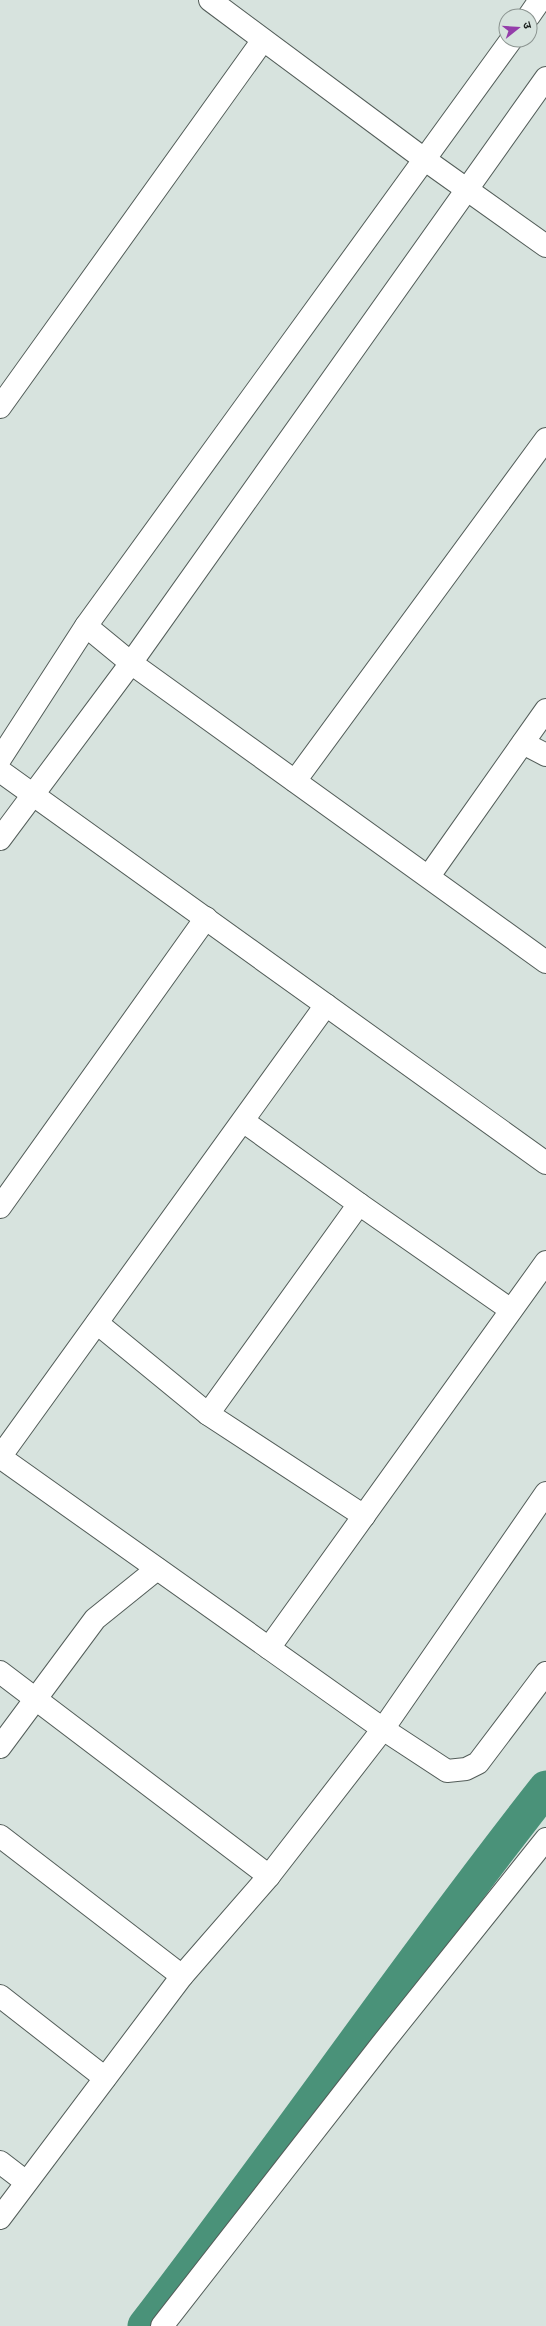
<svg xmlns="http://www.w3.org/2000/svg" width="546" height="2326" viewBox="0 0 546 2326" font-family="Rubik,'Noto Sans Devanagari',sans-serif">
<rect width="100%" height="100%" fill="#d7e3de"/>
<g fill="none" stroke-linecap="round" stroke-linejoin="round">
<path stroke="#4a9279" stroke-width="35" d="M145,2326C281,2149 408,1964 546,1788"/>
<defs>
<g id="minor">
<path d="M210,0L424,159L546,246"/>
<path d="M0,407L263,40"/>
<path d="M86,626L131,663L546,962"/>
<path d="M523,743L546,755"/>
<path d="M0,771L546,1163"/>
<path d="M295,781L546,439"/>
<path d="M429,876L546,710"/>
<path d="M243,1121L359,1204L208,1414L364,1516"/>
<path d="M359,1204L511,1310"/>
<path d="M0,1207L206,918"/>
<path d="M97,1323L208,1414"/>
<path d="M0,1457L383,1729L447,1771L466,1769L478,1763L546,1673"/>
<path d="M0,1457L326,1005"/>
<path d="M269,1648L546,1262"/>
<path d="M0,1672L269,1876"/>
<path d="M0,1747L95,1619L157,1569"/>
<path d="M0,1836L182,1976"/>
<path d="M0,1996L105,2078"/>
<path d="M0,2162L26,2182"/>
<path d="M0,2218L182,1976L269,1876L383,1729L546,1493"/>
<path d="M162,2326L382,2044L546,1839"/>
</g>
<g id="tertiary">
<path d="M529,16L540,0"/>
<path d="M0,759L86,626L511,40"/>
<path d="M0,839L131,663L546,78"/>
</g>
</defs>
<use href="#minor" stroke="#535d59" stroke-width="24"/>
<use href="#tertiary" stroke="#535d59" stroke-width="24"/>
<use href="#minor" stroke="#fff" stroke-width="22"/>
<use href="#tertiary" stroke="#fff" stroke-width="22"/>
</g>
<g transform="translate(518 28) rotate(73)"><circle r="19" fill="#d7e3de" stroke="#8c9591"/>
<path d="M0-3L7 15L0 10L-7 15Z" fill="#943daa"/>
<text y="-6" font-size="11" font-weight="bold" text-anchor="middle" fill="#1b201e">उ</text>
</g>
</svg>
